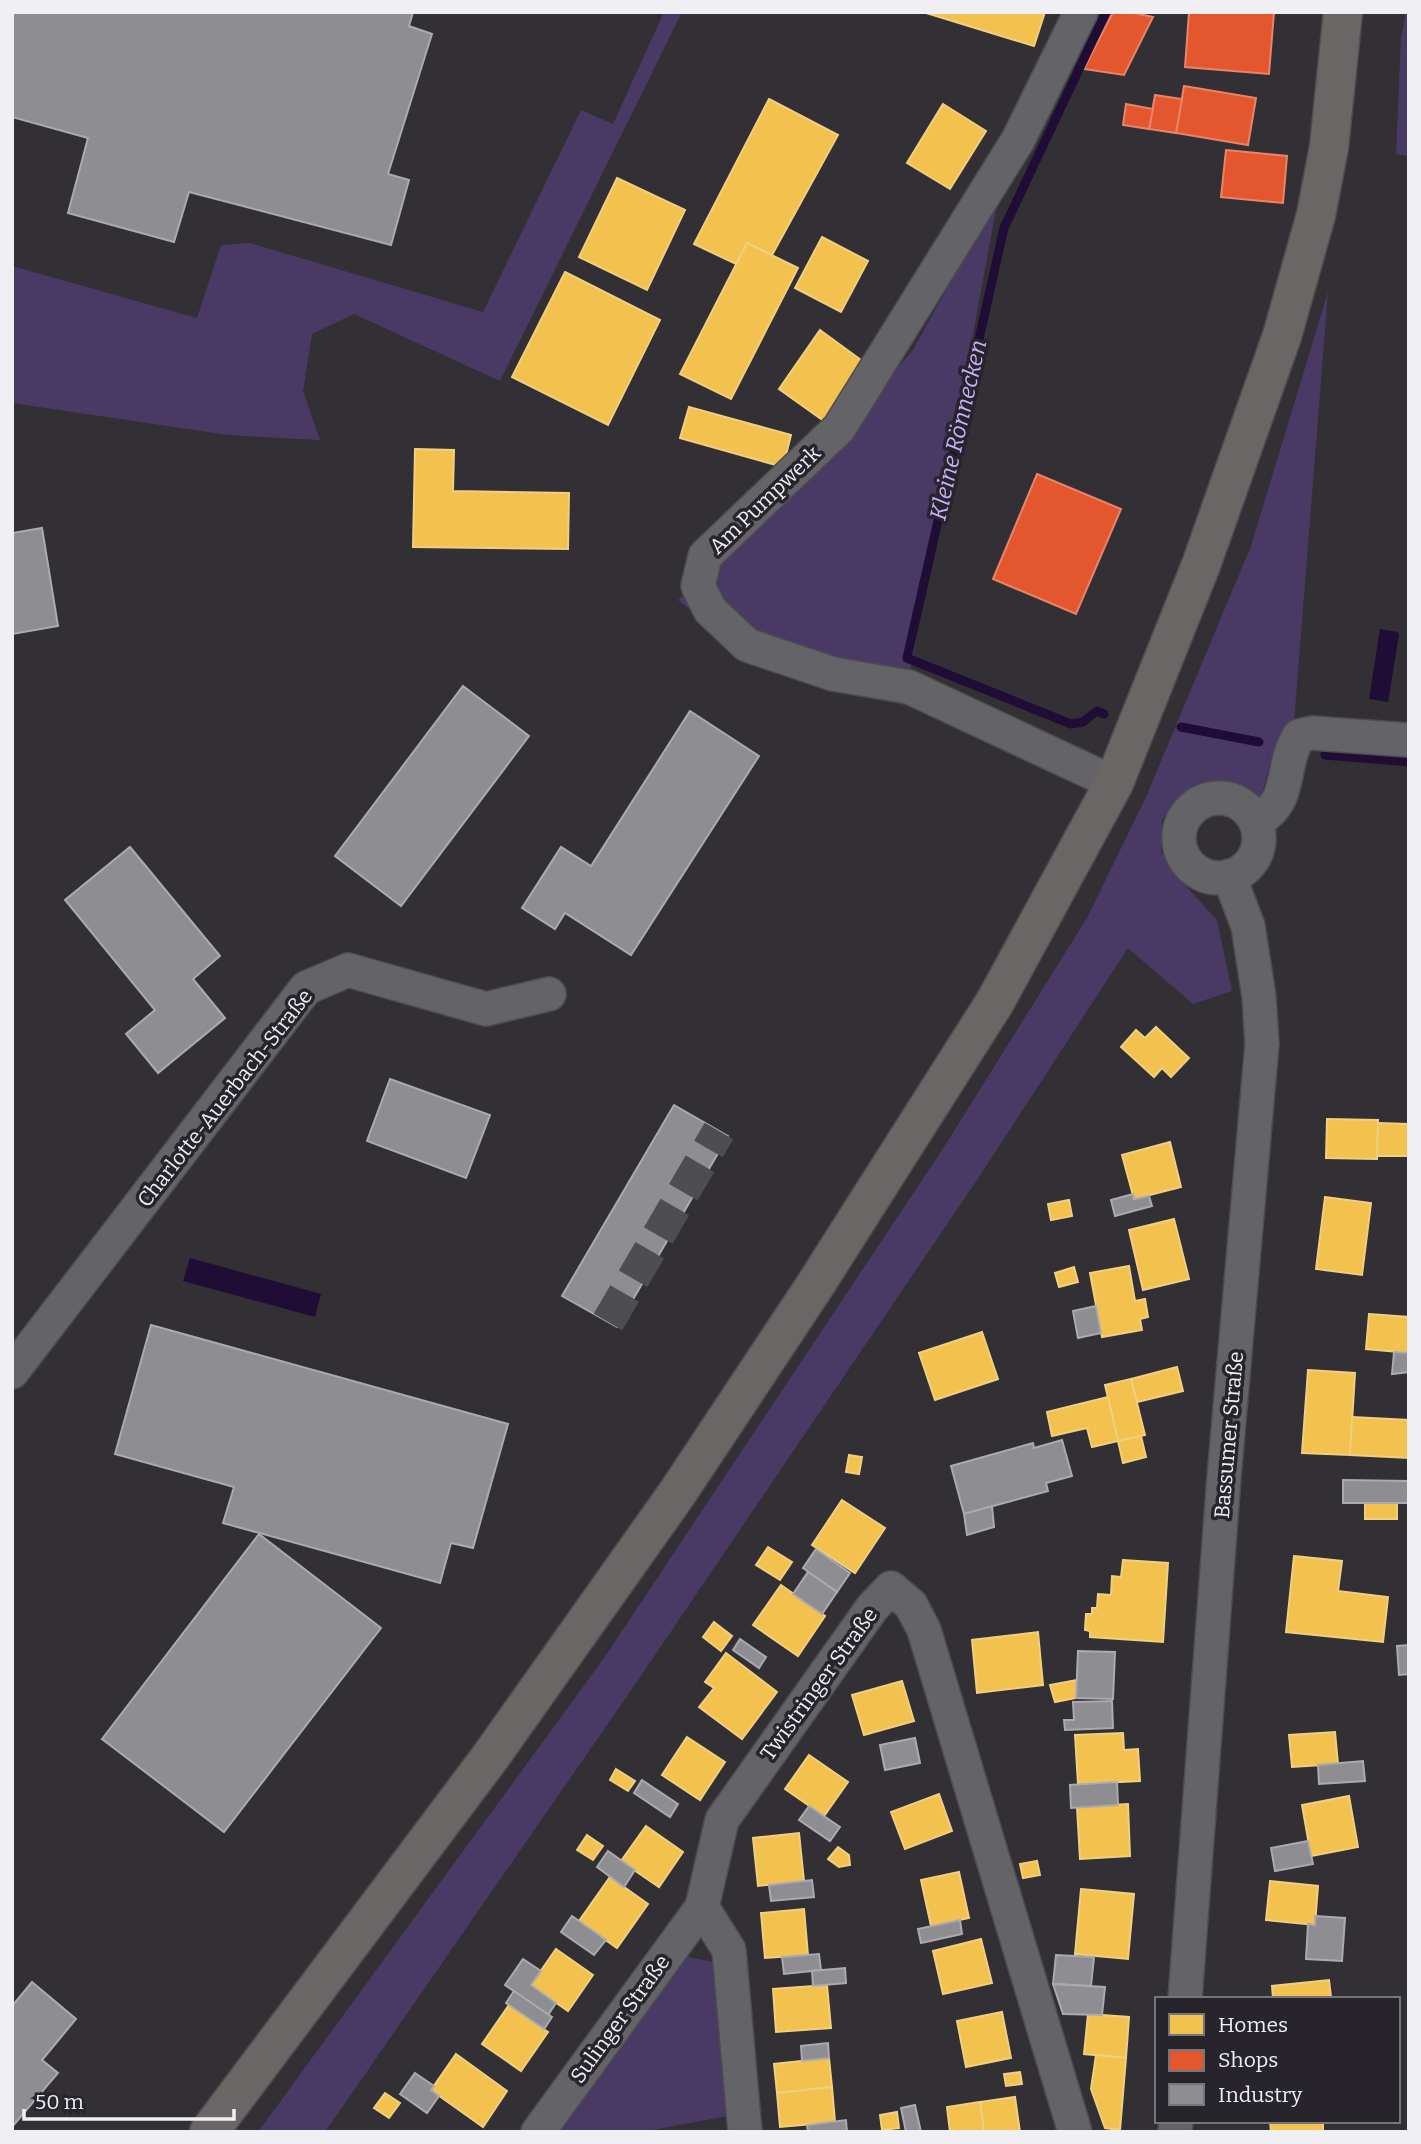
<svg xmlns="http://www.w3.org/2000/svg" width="1421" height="2144" viewBox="0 0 1421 2144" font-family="Bitter,serif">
<rect width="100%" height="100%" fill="#323034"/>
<g fill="#483a64">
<path d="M664,12H682L500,381L354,314L312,334L303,391L320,440L228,435L12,403V266L197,318L221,245L250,243L483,312L581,110L613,124Z"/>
<path d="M1406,12H1409V156L1396,154L1401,38Z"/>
<path d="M999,194L904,705L830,686L703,620L678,600L761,525L913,350Z"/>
<path d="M1328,292L1294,723L1270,764L1261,797L1220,789L1189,792L1162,819L1161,852L1184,884L1217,920L1232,991L1193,1004L1128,948L979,1177L632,1689L325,2132H258L604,1658L944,1147L1087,918L1146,797L1251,546Z"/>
<path d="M688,1957L713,1962L733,2115L642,2132H557Z"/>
</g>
<g fill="#1f0d36">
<path d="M1380,629L1398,632L1399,635L1388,702L1369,699Z"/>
<path d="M190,1258L321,1294L315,1317L183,1281Z"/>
</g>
<g fill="#f2c14e" stroke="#f1cf80" stroke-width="2">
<path d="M923,12H1045L1034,46Z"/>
<path d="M769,99L838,135L772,255L747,243L736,264L694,244Z"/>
<path d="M943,104L986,131L950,189L907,163Z"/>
<path d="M617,178L685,210L647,290L579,257Z"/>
<path d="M822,237L868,261L841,312L795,288Z"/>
<path d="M747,243L798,268L731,399L680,374Z"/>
<path d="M565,272L660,320L608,425L512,377Z"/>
<path d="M820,330L865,363L824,421L779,389Z"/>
<path d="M689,407L791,435L783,467L680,438Z"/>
<path d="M415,449L454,450L453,491L569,493L568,549L413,547Z"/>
<path d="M1156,1027L1189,1058L1171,1077L1162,1068L1154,1077L1121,1047L1136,1030L1145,1038Z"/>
<path d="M1327,1119L1378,1120L1377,1159L1326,1158Z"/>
<path d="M1378,1123L1409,1124V1156H1377Z"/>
<path d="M1170,1142L1181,1187L1134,1199L1122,1155Z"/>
<path d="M1325,1197L1371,1203L1362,1275L1316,1269Z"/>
<path d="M1069,1200L1072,1216L1051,1220L1048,1204Z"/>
<path d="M1174,1219L1189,1279L1143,1290L1129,1230Z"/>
<path d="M1129,1266L1135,1301L1145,1299L1148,1317L1140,1319L1142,1330L1102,1337L1090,1273Z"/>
<path d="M1074,1267L1078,1282L1059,1287L1055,1273Z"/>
<path d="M1369,1314L1409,1317V1353L1366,1349Z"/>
<path d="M982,1332L998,1379L935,1400L919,1353Z"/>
<path d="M1177,1367L1183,1391L1137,1402L1131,1379Z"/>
<path d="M1308,1370L1355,1373L1350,1455L1302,1453Z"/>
<path d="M1131,1379L1145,1435L1118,1441L1105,1385Z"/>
<path d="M1108,1397L1118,1441L1092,1447L1087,1428L1052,1436L1047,1412Z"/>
<path d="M1352,1417L1409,1420V1458L1350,1455Z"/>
<path d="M1141,1436L1146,1457L1123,1463L1118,1441Z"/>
<path d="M849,1455L862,1457L859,1474L846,1472Z"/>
<path d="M842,1500L885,1528L855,1573L812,1545Z"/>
<rect x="1365" y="1503" width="32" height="16"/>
<path d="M768,1547L792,1562L780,1580L756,1565Z"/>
<path d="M1294,1556L1342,1561L1338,1591L1388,1597L1383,1642L1286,1632Z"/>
<path d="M1123,1560L1168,1563L1163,1642L1090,1637V1631L1085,1630L1086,1614H1092V1608H1097L1098,1594L1111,1595L1112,1576L1121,1577Z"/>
<path d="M781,1585L825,1616L798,1656L753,1625Z"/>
<path d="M714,1622L732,1636L721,1651L703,1637Z"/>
<path d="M1038,1632L1043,1685L977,1693L972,1640Z"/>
<path d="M726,1653L777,1692L742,1739L699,1707L714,1688L705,1682Z"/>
<path d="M1077,1680L1076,1698L1055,1702L1050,1685Z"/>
<path d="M902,1681L914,1721L864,1735L852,1695Z"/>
<path d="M1335,1732L1338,1764L1292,1767L1289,1735Z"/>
<path d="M1123,1733L1124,1750L1138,1749L1140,1781L1078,1784L1075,1735Z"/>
<path d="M687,1737L725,1762L700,1800L662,1775Z"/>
<path d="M809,1755L848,1782L824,1816L785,1789Z"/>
<path d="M616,1769L635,1781L628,1791L610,1780Z"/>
<path d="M939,1794L952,1831L905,1849L891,1812Z"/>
<path d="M1349,1796L1358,1847L1311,1856L1302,1805Z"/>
<path d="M1128,1804L1130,1856L1080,1859L1077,1807Z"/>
<path d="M646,1826L683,1852L659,1887L621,1861Z"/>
<path d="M799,1833L804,1881L758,1886L753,1838Z"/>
<path d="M587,1835L603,1846L593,1860L577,1850Z"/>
<path d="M838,1847L849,1855L850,1865L839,1867L828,1859Z"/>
<path d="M1037,1861L1040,1875L1023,1878L1020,1864Z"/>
<path d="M959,1872L969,1918L931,1926L921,1880Z"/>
<path d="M610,1877L648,1904L617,1948L579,1921Z"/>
<path d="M1270,1881L1318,1886L1315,1925L1266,1920Z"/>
<path d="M1081,1889L1134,1894L1128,1959L1075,1954Z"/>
<path d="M804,1909L808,1955L765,1958L761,1913Z"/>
<path d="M981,1939L992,1983L943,1994L933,1951Z"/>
<path d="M556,1949L593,1975L568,2011L531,1985Z"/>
<path d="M1329,1980L1331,1997L1340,1999H1273L1272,1986Z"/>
<path d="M827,1985L831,2028L776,2032L773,1989Z"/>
<path d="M509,2005L548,2032L521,2071L482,2044Z"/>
<path d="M1002,2012L1011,2058L966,2067L957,2021Z"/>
<path d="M1088,2014L1129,2017L1126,2058L1084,2054Z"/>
<path d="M456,2054L507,2091L483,2127L431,2090Z"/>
<path d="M1096,2055L1126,2058L1120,2130L1105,2128L1091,2089Z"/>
<path d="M829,2058L832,2087L777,2093L774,2064Z"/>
<path d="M1020,2072L1022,2084L1006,2086L1004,2074Z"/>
<path d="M832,2087L835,2122L780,2127L777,2093Z"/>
<path d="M385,2093L400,2103L389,2118L374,2108Z"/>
<path d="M1015,2097L1020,2132H984L980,2102Z"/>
<path d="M980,2102L984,2132H950L947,2107Z"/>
<path d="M897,2112L899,2128L882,2130L880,2115Z"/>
<path d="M1270,2121H1323V2131L1271,2132Z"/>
</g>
<g fill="#e4572e" stroke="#e88569" stroke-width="2">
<path d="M1113,12H1130L1153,17L1124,75L1084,69Z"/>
<path d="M1189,12H1274L1269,74L1185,67Z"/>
<path d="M1184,86L1256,98L1248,145L1176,133Z"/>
<path d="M1155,95L1182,99L1176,133L1149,129Z"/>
<path d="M1126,104L1153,109L1149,129L1123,125Z"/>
<path d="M1226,150L1287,156L1283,203L1221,197Z"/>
<path d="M1037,474L1121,509L1076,614L993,579Z"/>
</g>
<g fill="#8d8d92" stroke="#abaaaf" stroke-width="2">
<path d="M12,12H413L409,26L432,34L388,174L409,180L391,245L189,192L174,242L68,213L88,138L12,117Z"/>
<path d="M42,528L58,626L12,634V533Z"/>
<path d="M463,686L529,736L401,906L335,856Z"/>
<path d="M690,711L759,756L631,955L565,913L555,929L522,908L561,847L591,866Z"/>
<path d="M130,847L220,956L193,979L225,1018L158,1073L126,1034L155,1010L65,900Z"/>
<path d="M390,1079L490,1115L466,1178L367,1141Z"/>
<path d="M674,1105L728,1136L617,1327L562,1296Z"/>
<path d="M1133,1194L1134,1199L1149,1196L1152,1206L1115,1216L1111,1200Z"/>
<path d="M1096,1306L1101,1333L1078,1338L1073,1311Z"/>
<path d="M151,1325L508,1424L473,1548L451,1543L440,1583L223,1523L234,1487L115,1454Z"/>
<path d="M1394,1352L1409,1353V1372L1392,1374Z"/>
<path d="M1062,1440L1072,1476L1046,1483L1048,1491L964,1514L951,1466L1033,1443L1034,1448Z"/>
<path d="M1343,1480L1409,1481V1503H1343Z"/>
<path d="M992,1506L994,1527L967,1535L964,1514Z"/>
<path d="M259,1534L381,1628L224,1832L102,1739Z"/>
<path d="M816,1549L850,1573L837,1592L803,1568Z"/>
<path d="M808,1572L837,1592L822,1614L793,1594Z"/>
<path d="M740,1639L766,1657L759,1668L733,1650Z"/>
<path d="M1409,1645V1674L1399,1675L1397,1646Z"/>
<path d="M1078,1651L1115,1652L1113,1699L1076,1698Z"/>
<path d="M1112,1701L1113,1728L1065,1730L1064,1720H1074L1073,1702Z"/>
<path d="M915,1738L920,1763L885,1770L880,1745Z"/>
<path d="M1363,1761L1365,1781L1319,1784L1318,1765Z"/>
<path d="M642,1780L678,1804L670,1817L634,1793Z"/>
<path d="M1117,1782L1118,1805L1071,1808L1070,1785Z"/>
<path d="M809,1806L840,1827L830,1841L799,1820Z"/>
<path d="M1308,1841L1313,1864L1275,1871L1271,1848Z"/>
<path d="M608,1851L635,1870L624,1887L597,1867Z"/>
<path d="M812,1880L814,1897L771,1901L769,1885Z"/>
<path d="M572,1916L606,1940L594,1955L561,1932Z"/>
<path d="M1315,1916L1345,1918L1342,1961L1306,1959L1308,1924L1315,1925Z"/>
<path d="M960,1920L962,1934L921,1943L918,1929Z"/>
<path d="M819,1954L821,1970L784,1974L782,1957Z"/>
<path d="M1056,1955L1094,1957L1091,1986L1053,1984Z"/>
<path d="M523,1959L541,1971L531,1985L556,2003L548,2015L505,1985Z"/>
<path d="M845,1968L846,1983L813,1986L812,1971Z"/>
<path d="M32,1982L76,2019L42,2060L58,2073L12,2127V2006Z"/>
<path d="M1053,1984L1105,1987L1102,2015L1063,2014Z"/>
<path d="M514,1991L552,2017L544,2029L506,2003Z"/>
<path d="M828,2043L829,2058L802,2061L801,2046Z"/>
<path d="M415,2073L434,2086L431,2090L439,2096L427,2113L400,2094Z"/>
<path d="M915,2105L921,2132H906L901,2108Z"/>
<path d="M846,2120L847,2132H808L807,2125Z"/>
</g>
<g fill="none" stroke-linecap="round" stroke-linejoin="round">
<g stroke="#1f0d36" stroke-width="9">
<path d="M1104,714L1097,711L1083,722L1071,724L907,658L1004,228L1106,12"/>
<path d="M1181,727L1259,742"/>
<path d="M1325,755L1409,762"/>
</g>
<path stroke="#4e4d51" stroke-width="33" stroke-dasharray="33 17" stroke-linecap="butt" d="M608,1322L719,1131"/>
<defs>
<g id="minor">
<path d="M1081,12L1018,140L839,428L705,556L698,586L710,610L747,645L833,674L909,687L1114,783"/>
<circle cx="1219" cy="838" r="40"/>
<path d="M1256,823C1266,815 1277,807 1281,794C1289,772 1286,758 1299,736L1312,733L1409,740"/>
<path d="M12,1372L306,988L348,970L486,1009L549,994"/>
<path d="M1185,1999L1224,1477L1262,1044L1259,997L1248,926L1229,876"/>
<path d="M538,2132L702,1907"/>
<path d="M745,2132L729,1950L702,1907L722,1820L872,1608L891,1588L911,1605L924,1630L1075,2132"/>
<path d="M1175,2132L1176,2121"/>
</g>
<path id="major" d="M209,2132L491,1756L678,1492L814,1287L995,1002L1114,783L1201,565L1282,336L1316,215L1329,147L1343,12"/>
</defs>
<use href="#minor" stroke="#4e4c4f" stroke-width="36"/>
<use href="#major" stroke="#4e4c4f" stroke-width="41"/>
<use href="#minor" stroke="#646367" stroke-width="33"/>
<use href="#major" stroke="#696665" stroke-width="38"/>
</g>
<g text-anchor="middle" stroke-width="7" stroke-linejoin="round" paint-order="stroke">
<g font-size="21" fill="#f0eff4" stroke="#27242c">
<text transform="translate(765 500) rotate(-44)" y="7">Am Pumpwerk</text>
<text transform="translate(225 1098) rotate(-52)" y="7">Charlotte-Auerbach-Straße</text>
<text transform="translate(1229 1435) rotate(-85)" y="7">Bassumer Straße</text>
<text transform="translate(819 1684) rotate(-54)" y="7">Twistringer Straße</text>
<text transform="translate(620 2019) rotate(-54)" y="7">Sulinger Straße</text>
</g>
<g font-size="23" font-style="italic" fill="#cab0fe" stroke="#27242c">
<text transform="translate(958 430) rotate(-77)" y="8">Kleine Rönnecken</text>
</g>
</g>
<rect width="1421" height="2144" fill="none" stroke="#f0eff4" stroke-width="28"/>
<rect x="1155" y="1997" width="245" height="126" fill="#27242c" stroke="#77757c" stroke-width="2"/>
<rect x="1169" y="2014" width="35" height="21" fill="#f2c14e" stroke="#77757c" stroke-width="2"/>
<text x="1218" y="2032" font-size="21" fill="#f0eff4">Homes</text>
<rect x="1169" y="2050" width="35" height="21" fill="#e4572e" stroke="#77757c" stroke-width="2"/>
<text x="1218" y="2067" font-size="21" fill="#f0eff4">Shops</text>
<rect x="1169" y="2084" width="35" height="21" fill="#8d8d92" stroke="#77757c" stroke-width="2"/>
<text x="1218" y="2102" font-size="21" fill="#f0eff4">Industry</text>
<path d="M24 2109v10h210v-10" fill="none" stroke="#f0eff4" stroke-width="3.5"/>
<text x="35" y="2109" font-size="21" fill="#f0eff4" stroke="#27242c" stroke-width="5" paint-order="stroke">50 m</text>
</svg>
